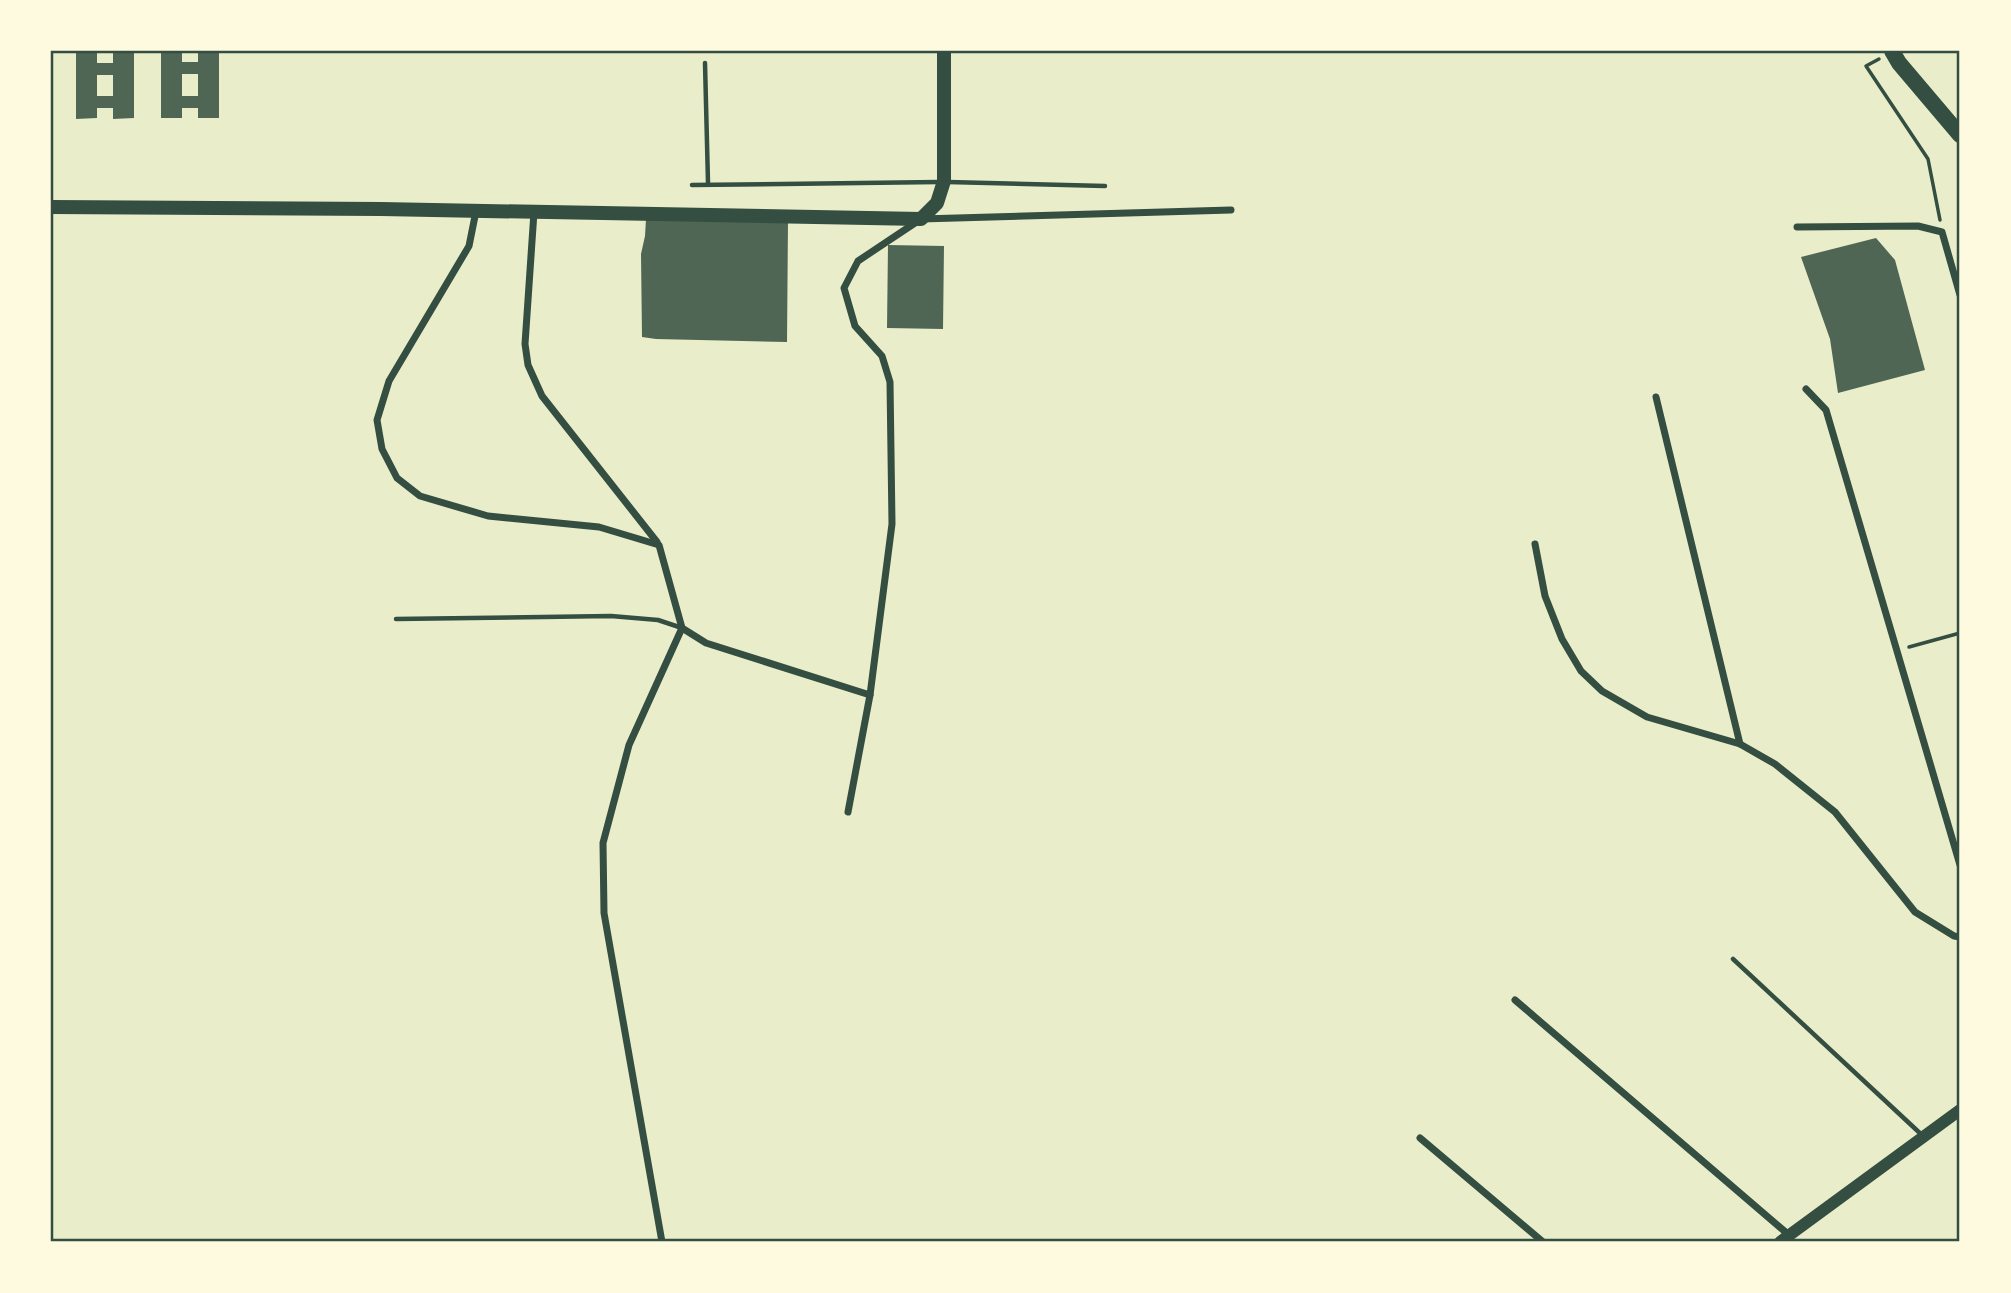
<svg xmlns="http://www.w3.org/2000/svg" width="2011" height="1293" viewBox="0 0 2011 1293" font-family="'Archivo Narrow',sans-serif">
<rect width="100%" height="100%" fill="#e9edc9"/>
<g fill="#4f6655" fill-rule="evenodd">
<path d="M76,52H97V63H113V52H134V118L113,119V108H97V118L76,119ZM97,75H113V96H97Z"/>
<path d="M161,52H182V62H198V52H219V118H198V108H182V118H161ZM182,74H198V96H182Z"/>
<path d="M646,219L788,222L787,342L656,339L642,337L641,254L645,236Z"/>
<path d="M1876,238L1895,260L1925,370L1838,393L1830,339L1801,257Z"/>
<path d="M888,245L944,246L943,329L887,328Z"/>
</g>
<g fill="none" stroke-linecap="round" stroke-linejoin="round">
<g stroke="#344e41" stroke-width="3.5">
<path d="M1879,59L1866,66L1928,159L1940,220"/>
<path d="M1909,647L1960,633"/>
</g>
<g stroke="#344e41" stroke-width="4.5">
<path d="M705,63L708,183"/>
<path d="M948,182L1105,186"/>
<path d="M692,185L939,182"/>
<path d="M396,619L611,616L658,620L682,628"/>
<path d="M1733,959L1923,1136"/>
</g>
<g stroke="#344e41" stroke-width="7">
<path d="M476,211L469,246L389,381L377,420L382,449L397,478L420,496L488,516L599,527L659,545L682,628L706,643L870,695"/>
<path d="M534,212L525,344L528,365L542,396L657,542"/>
<path d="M1797,227L1918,226L1942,232L1960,295"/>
<path d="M1806,389L1826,410L1960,865"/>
<path d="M1656,397L1740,744"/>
<path d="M1535,544L1545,596L1562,639L1581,671L1602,691L1647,717L1740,744L1775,764L1835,812L1915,912L1954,936L1960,937"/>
<path d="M848,812L870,695L892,524L890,382L882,356L855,326L844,288L858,261L921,219L1231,210"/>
<path d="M1515,1000L1789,1235"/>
<path d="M1420,1138L1543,1242"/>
<path d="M662,1242L604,913L603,843L629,745L682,628"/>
</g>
<path stroke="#344e41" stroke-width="12" d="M1780,1242L1960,1110"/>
<path stroke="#344e41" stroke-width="14" d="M51,207L381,209L921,219L937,203L944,181V51"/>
<path stroke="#344e41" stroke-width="16" d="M1892,51L1899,63L1960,135"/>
</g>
<rect width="2011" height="1293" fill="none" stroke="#fefae0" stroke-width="105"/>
<rect x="52" y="52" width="1906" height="1188" fill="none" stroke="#344e41" stroke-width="2.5"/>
</svg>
